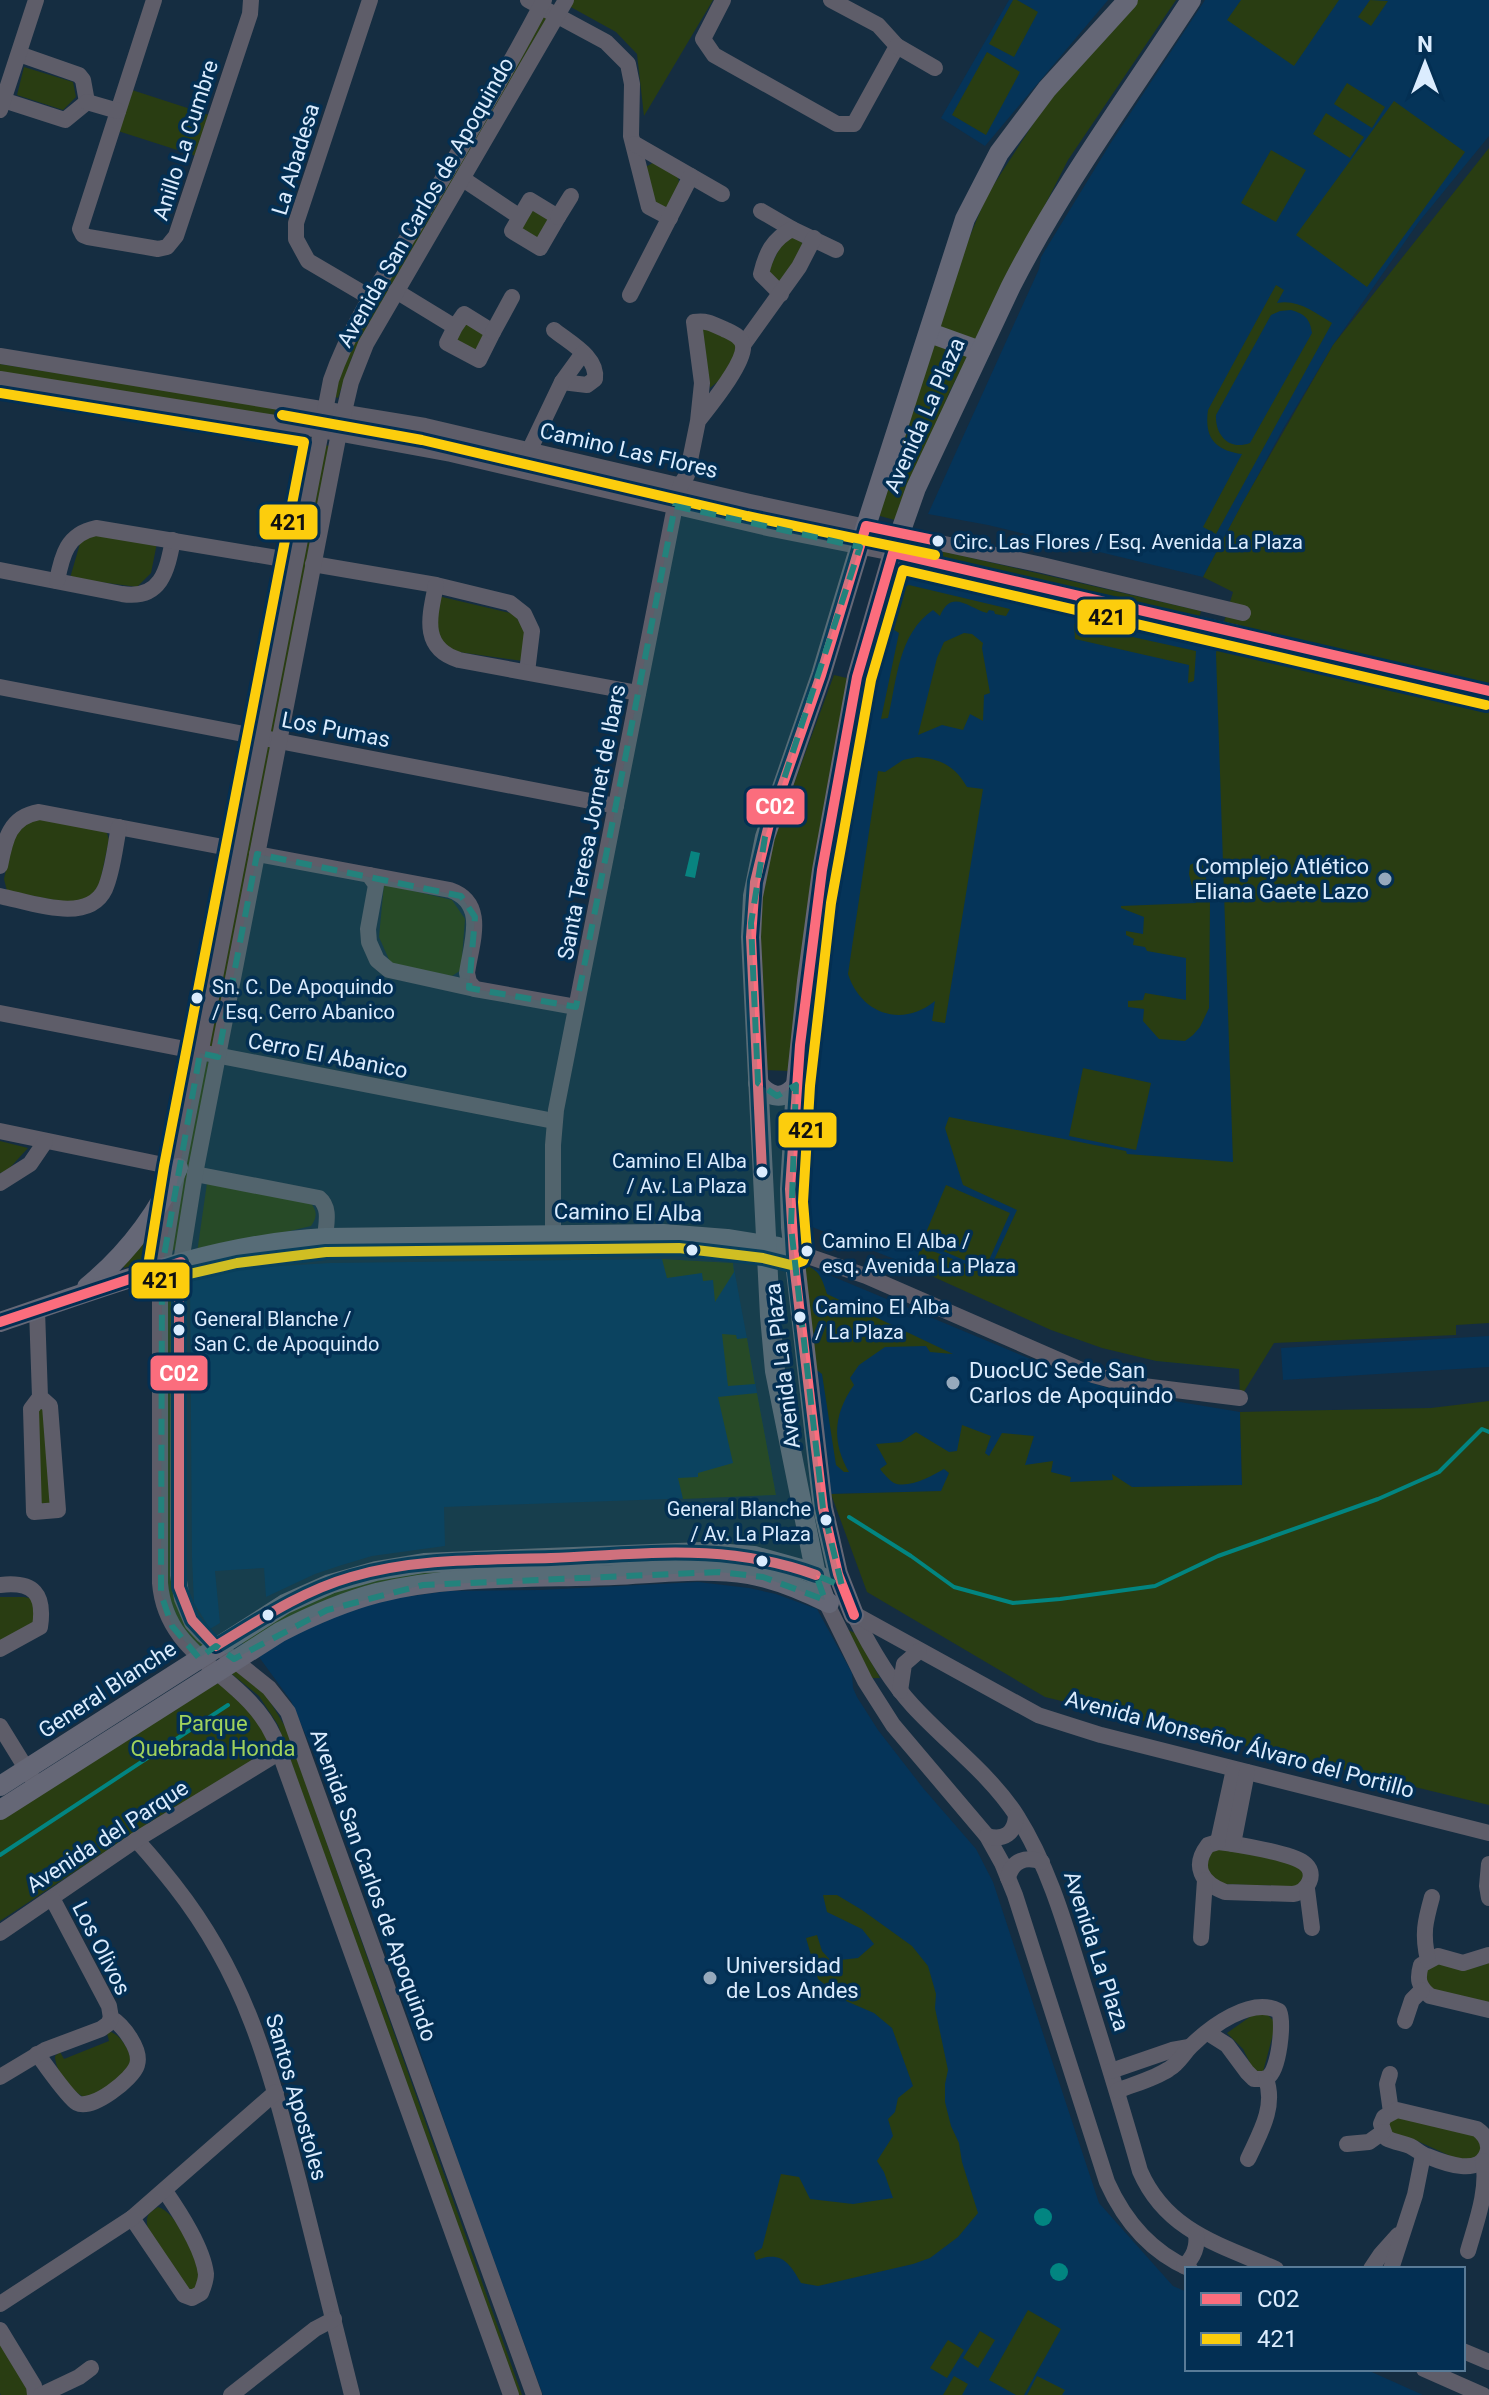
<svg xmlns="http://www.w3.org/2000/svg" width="1489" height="2395" viewBox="0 0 1489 2395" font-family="Roboto,sans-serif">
<rect width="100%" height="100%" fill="#152d41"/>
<g fill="#053459">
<path d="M1009,0H1108L985,146L941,118Z"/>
<path d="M1205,0H1489V136L1418,223L1333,345L1283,429L1203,577L988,525L928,514L1039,269L1041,257L1110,144Z"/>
<path d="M902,573L1217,645L1240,1369L1156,1361L1076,1339L897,1260L807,1225L816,1042L840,871L871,703Z"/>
<path d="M662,1259L733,1263L776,1495L444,1507L445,1546L372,1556L342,1565L315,1574L266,1597L264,1568L215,1571L220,1623L210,1629L194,1603L192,1558L190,1279L193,1275L247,1268L330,1263Z"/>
<path d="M798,1262L1069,1375L1120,1392L1240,1412L1242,1485L831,1494L819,1460Z"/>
<path d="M1489,1336V1367L1283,1380L1281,1348Z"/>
<path d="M698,1582L749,1588L776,1594L817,1609L852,1673L853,1688L857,1697L878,1730L923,1788L976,1849L993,1882L1099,2203L1173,2286L1187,2292V2369H1365L1423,2395H543L468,2189L327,1784L291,1701L259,1657L289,1637L347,1611L397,1598L448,1591L540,1590Z"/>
</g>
<g fill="#293d12" fill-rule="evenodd">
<path d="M572,0H713L644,116L637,54L616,32L569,6Z"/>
<path d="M1013,0H1017L1038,12L1014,57L989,44Z"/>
<path d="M1137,0H1176L1068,160L949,393L898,521L873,514L945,296L987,195L1055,90Z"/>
<path d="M1241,0H1339L1294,66L1227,20Z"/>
<path d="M1370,0L1388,1L1371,26L1358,17Z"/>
<path d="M541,17H546V20L352,357L338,398L332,396L341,369L366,321Z"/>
<path d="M987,52L1020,72L986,135L952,115Z"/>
<path d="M24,67L73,82L76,97L63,110L17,95Z"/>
<path d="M1347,83L1385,107L1372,128L1334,104Z"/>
<path d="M132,90L212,116L199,157L118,131Z"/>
<path d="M1394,101L1465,152L1367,287L1296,235Z"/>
<path d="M1326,113L1364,137L1350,158L1313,134Z"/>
<path d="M1489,148V1323L1456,1325V1335L1274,1343L1240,1398L1239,1369L1156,1361L1102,1348L1051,1330L916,1269L920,1246L988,1273L1017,1210L963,1185L945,1128L949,1117L1126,1151L1127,1154L1233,1162L1216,654L1217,645L1233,592L1203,577L1243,502L1333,345Z"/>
<path d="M1271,150L1306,170L1276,222L1241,203Z"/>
<path d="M656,161L677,172L680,187L667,212L652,204L644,168Z"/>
<path d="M529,205L552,219L540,241L516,227Z"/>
<path d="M792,235L801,240L803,246L779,288L767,274L783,241Z"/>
<path d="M1276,285L1284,290L1277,303C1298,299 1314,312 1332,323L1216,534L1203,527L1242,454C1216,450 1204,439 1208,410ZM1291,310C1305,314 1310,319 1312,333L1250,443C1229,451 1215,435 1216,415L1271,315L1280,311Z"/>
<path d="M465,319L489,333L476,355L453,341Z"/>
<path d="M702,325L741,343L722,378L710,388Z"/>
<path d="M0,364L310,413L484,445L1201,611L1199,619L677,504L0,374Z"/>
<path d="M324,445L330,446L274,732L269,733Z"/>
<path d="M103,533L157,543L151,573L137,587L70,578L81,540Z"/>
<path d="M909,585L1010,609L1006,616L995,614L994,611L989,610L987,613C969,608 951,588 940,616L933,610C898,634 897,680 888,718L881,719L899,633L891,628L901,589Z"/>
<path d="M438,596L514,614L527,633L523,661L444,650L435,635Z"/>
<path d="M1074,624L1196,651L1194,681L1188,683L1189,665L1075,639Z"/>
<path d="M964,633L972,634L983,643L982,648L990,693L984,695L983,721L970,714L963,730L942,725L918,735L937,658L944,642Z"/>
<path d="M834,675L851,679L806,916L790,1071L765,1070L759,938L762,893L770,849Z"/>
<path d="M271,746L213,1047L209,1048L265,747Z"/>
<path d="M917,757C941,759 955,766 967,787L983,789L945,1023L932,1021L935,1001C902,1028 861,1014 848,974L878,771L885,772L903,760Z"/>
<path d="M47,818L100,829L107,833L109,840L99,887L88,898L75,904L7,891L4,879L14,831L28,820Z"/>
<path d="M1200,860L1204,868L1210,900L1209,1008L1200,1027L1193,1035L1185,1041L1159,1039L1143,1021L1144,1009L1128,1007V1001L1143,1000L1145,993L1186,1000V958L1147,951L1145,947L1133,945L1134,939L1126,935V931L1143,934L1144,917L1121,908V906L1196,903L1189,874L1190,865Z"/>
<path d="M384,884L452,900L465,919L461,970L452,976L391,964L379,937Z"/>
<path d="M209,1061L176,1249L172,1251L178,1199L205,1062Z"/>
<path d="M1083,1068L1151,1083L1136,1150L1069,1136Z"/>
<path d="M0,1141L28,1148L7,1171L0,1173Z"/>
<path d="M207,1183L309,1201C317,1210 318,1216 311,1226L197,1253Z"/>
<path d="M946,1185L1010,1213L985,1269L922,1242Z"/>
<path d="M159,1220L162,1223C156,1259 159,1256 124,1268L123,1265Z"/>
<path d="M662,1259L733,1263L734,1272L715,1302L713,1280L703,1281L702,1273L667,1278Z"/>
<path d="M798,1262C819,1270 820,1273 827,1294L953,1354L930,1352L926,1346L885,1347L859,1365L850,1378L854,1385C834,1413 831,1441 849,1472H844L836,1465L822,1374L809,1364Z"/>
<path d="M172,1286L174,1592L206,1646L200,1650L182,1630L168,1594L165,1288Z"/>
<path d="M722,1334L736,1335L737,1339L747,1338L755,1384L728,1386Z"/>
<path d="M757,1393L776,1495L683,1499L678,1478L698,1477V1473L733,1463L718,1397Z"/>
<path d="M1489,1401V1805L1045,1697L867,1592L831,1494L941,1491L949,1473L944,1469C932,1476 908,1489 894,1483C889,1480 884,1474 880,1469L887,1464L876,1444L901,1442L916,1432L949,1452L957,1451L962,1425L991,1436L985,1453L989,1456L1002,1433L1034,1436L1025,1465L1053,1461L1051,1472L1071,1477L1070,1482L1113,1480L1112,1474L1132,1487L1242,1485L1240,1412L1431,1408Z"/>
<path d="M37,1409H50L53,1503L39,1504Z"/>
<path d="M455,1568L243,1644L239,1640L302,1604L372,1579Z"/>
<path d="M0,1597H24L35,1599L40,1621L0,1641Z"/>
<path d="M846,1629L855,1633L880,1678H870Z"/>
<path d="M233,1667L266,1695L286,1728L522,2395H515L278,1725L259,1696L228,1671Z"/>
<path d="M217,1683L241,1693L277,1748L132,1834L0,1921V1820Z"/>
<path d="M1219,1848L1296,1864L1307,1872L1305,1887L1219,1884L1207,1874L1208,1853Z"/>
<path d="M823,1895H837L862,1910L912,1946L928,1966L936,1994L935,2008L948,2070L945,2084V2102L951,2126L959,2143L962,2162L978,2213L958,2237L930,2258L913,2264L818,2286L801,2283C789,2262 781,2251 756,2260L754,2253L762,2248L781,2174L799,2177L810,2199L853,2204L893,2198L884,2172L877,2161L893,2136L888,2119L895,2112L898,2098L913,2086L892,2028L874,2013L846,2001L818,1979L806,1938L817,1935L822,1951L831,1961L858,1958L874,1944L862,1929L827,1912Z"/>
<path d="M1437,1962C1455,1966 1472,1973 1489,1962V2009L1438,1995L1424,1983L1426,1969Z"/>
<path d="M1266,2013L1276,2023L1263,2072L1255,2073L1243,2049L1227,2033L1254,2014Z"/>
<path d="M111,2032C118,2035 121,2039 125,2045C128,2050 132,2057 130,2063C128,2076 97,2094 85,2098C72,2091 55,2072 55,2056L60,2052L64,2059L109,2041L107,2033Z"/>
<path d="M1403,2116L1479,2135L1483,2149L1476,2159H1457L1413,2139L1388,2134V2122Z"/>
<path d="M158,2207C175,2211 197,2254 199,2272C200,2277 196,2285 194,2291L187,2288L148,2229C145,2216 148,2213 158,2207Z"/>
<path d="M1028,2310L1061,2329L1024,2395H1016L989,2380Z"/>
<path d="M980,2331L995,2340L978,2368L963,2358Z"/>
<path d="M948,2340L964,2350L947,2378L930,2368Z"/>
<path d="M0,2343L30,2390L29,2395H1L0,2393Z"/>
<path d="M954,2376L968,2384L962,2395H943Z"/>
<path d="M1037,2376L1065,2390L1062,2395H1027Z"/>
</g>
<g fill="#028581">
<path d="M691,851L700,853L695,878L685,876Z"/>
<circle cx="1043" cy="2217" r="9"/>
<circle cx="1059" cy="2272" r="9"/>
</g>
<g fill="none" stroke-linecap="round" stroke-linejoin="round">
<g stroke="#028581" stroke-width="4">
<path d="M849,1517L911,1556L954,1587L1013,1603L1060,1599L1155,1586L1218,1556L1378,1499L1439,1472L1482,1429L1489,1432"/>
<path d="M0,1855L228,1705"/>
</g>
<g stroke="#5e5d69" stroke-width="16">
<path d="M154,0L80,229L83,235L88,237L158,249L167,247L176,236L250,14L251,0"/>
<path d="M370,0L296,223V239L308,261L371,298"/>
<path d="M528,0L606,42L628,64L632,84L631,136L649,207L670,218"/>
<path d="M723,0L703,39L714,55L837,124H854L897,46L878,25L831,0"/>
<path d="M897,46L935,68"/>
<path d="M19,54L79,75L83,80L87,102"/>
<path d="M3,100L65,120L87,102"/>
<path d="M87,102L118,111"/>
<path d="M0,110L36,0"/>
<path d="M635,144L722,194"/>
<path d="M463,179L520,217L512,231L540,248L558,217L530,200L520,217"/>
<path d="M761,211L792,229"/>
<path d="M558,217L571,196"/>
<path d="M396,291L455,327L447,343L479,360L493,332L464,314L455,327"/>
<path d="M781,294L761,274C766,253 773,239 792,229L836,250"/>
<path d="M630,295L691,176"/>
<path d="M554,330C570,343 598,357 595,379L587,385L562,382"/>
<path d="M493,332L512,297"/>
<path d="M743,345L799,267L814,238"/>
<path d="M0,356L425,426L750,502L1042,565L1243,613"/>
<path d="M0,379L320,430L451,454L772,529L893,553L1063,594L1238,633"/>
<path d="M530,449L562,382L583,353"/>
<path d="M313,564L436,585L510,603L524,614L532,631L527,672"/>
<path d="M0,570L122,594C161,600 167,571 173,540"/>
<path d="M57,581C62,555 67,534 96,528L295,561"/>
<path d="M436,585C430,615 420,648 459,660L638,693"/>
<path d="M0,687L616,806"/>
<path d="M257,854L450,890C488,903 471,944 467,973L469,982L475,989"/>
<path d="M0,866C5,840 9,817 39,812L239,850"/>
<path d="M369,875L376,885L368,929L369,942L377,960L389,970L475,989L576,1007"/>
<path d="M0,896C30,902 88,925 105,889C113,871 115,846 119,827"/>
<path d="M0,1013L554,1121"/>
<path d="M0,1131L178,1168"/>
<path d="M195,1174L319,1198C331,1208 326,1224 325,1238"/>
<path d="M0,1183L30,1164L45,1142"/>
<path d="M553,1235V1145L556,1110L675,506L681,484L687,475L698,421L702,383L694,322C707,320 713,324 724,329C732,333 741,336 743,345C746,362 708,408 698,421"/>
<path d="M793,1251L866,1276L1093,1375L1127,1384L1240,1398"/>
<path d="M37,1310L40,1397L31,1409L34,1512L58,1510L50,1406L40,1397"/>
<path d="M0,1585C34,1581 45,1594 40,1627L0,1649"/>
<path d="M825,1600L865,1681L893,1725L987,1836L1002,1863L1015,1895L1107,2182C1124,2220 1151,2252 1190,2269"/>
<path d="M854,1615C870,1647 889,1680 913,1706C948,1744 989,1773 1017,1816C1048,1865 1065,1924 1082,1979C1102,2043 1122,2107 1140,2171C1166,2231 1220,2245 1276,2269"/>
<path d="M856,1615L1038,1715L1101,1735L1489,1833"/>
<path d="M900,1691L904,1664L919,1651"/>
<path d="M0,1726L32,1778"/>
<path d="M987,1836C1004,1841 1015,1833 1016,1816"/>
<path d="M136,1840C150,1854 162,1870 175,1886C248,1979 270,2070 299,2182C317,2253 335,2324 352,2395"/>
<path d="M1218,1842C1236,1844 1291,1853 1304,1863C1318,1873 1308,1892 1293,1894L1225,1892C1201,1883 1192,1866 1208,1845Z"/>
<path d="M1218,1842L1234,1769"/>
<path d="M1233,1844L1247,1772"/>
<path d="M1489,1864L1487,1886L1489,1898"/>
<path d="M1008,1878C1012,1860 1026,1856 1042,1862"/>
<path d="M1307,1889L1312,1928"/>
<path d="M0,1933L136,1840L280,1752"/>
<path d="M1201,1938L1205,1880"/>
<path d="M1489,1955L1463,1963L1438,1956L1421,1965C1417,1979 1418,1986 1430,1996L1489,2010"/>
<path d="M1428,1960C1422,1934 1425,1922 1432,1897"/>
<path d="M1405,2021L1412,2000L1422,1990"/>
<path d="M37,2054C46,2065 67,2097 77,2103C92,2111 133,2079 137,2065C142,2050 123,2025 111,2018L109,2006L52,1898"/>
<path d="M1111,2071L1172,2050L1189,2047"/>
<path d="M1390,2074L1387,2084L1391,2112"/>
<path d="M0,2077L45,2050L101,2029L108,2024L111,2018"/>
<path d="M1117,2091C1134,2084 1154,2079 1169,2069C1179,2063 1183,2054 1191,2046C1210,2027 1251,1996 1279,2011C1284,2023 1279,2070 1268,2077C1263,2080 1259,2079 1254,2079L1247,2072L1227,2045L1208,2033"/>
<path d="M1397,2110L1477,2129C1484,2134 1489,2141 1488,2150C1482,2178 1444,2163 1427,2156C1421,2154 1416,2149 1410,2146C1402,2143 1394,2142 1386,2138L1381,2124L1384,2117Z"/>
<path d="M1347,2144L1369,2142L1383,2132"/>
<path d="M1248,2159C1260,2133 1276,2107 1266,2079"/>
<path d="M132,2218L184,2295L192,2298L201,2293C203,2288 206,2281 206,2274C203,2248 180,2213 165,2191"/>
<path d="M1468,2251C1476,2223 1489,2188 1483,2161"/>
<path d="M1184,2266C1194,2257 1198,2247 1196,2234"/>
<path d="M1371,2269L1381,2254L1398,2235"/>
<path d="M1391,2269L1415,2195L1423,2155"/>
<path d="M0,2304L132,2218L276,2092"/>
<path d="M0,2330L34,2386L35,2395"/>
<path d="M1463,2351L1489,2362"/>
<path d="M1424,2369L1483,2395"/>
<path d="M41,2395L79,2377L91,2368"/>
<path d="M231,2395L315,2329L334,2319"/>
<path d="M511,2395L274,1737C245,1673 166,1660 160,1583V1300L162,1267L178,1168L331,380C350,325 385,274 416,224C460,150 504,76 544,0"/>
<path d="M534,2395L288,1712L269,1688L203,1635L192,1623L182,1599L178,1575L179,1290L181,1262L195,1174L339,433L351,382L366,344L566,0"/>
</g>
<g stroke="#656776" stroke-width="20">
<path d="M930,333L980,351"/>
<path d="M758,1083C769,1098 784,1101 796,1085"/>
<path d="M87,1287C127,1254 157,1215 178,1168"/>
<path d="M0,1322C107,1286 211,1244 325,1238L663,1234L727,1239L778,1247"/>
<path d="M825,1600L816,1575L775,1371L770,1316L751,937L753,896L765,837L821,675L866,526L965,219L999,153L1047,89L1128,0"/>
<path d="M854,1615L838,1574L823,1508L791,1227L790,1189L796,1085L807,981L822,870L857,677L893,553L916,488L1011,286C1062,186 1130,94 1191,0"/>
<path d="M0,1786L285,1604L330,1584L376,1571L424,1563L471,1561L703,1552L754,1556L804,1570L824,1578"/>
<path d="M0,1810L280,1632C311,1616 343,1602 377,1593C453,1574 536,1578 614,1575C658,1573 705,1567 749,1574C777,1579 803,1590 829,1603"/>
</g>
<defs>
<g id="bus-1">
<path d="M762,1172L751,937L755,882L769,824L821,675L866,526L938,541"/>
<path d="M0,1322L181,1262L179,1290V1587L192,1620L216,1646C259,1620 302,1591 351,1577C416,1558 484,1560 551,1558C646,1554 724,1542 816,1575"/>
<path d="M854,1615L838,1574L823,1508L795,1272L790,1189L800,1045L822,870L857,677L893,553L1489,691"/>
</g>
<g id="bus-2">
<path d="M0,393L304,442L164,1166L148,1266L151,1275L159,1281L237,1263L326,1252L679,1248L763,1258L791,1265L803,1261L807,1251L803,1202L810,1086L831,903L871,680L903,570L1486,705"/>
<path d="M282,415L422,440L747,516L935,555"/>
</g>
</defs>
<use href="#bus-1" stroke="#032f53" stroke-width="16"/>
<use href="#bus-2" stroke="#032f53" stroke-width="16"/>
<use href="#bus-1" stroke="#fb6d7d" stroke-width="10"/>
<use href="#bus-2" stroke="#fccd0d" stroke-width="10"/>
</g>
<path fill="#23827c" fill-opacity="0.2" stroke="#23827c" stroke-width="6" stroke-dasharray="16 10" stroke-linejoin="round" d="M675,506L860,547L765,837L751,923L758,1083L777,1096L796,1085L791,1227L823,1508L842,1586L816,1575L825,1600L763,1577L719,1572L423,1585L327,1610L234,1659L216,1646L199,1658L172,1626L161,1594L162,1267L200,1053L218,1057L257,854L461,896L475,917L469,988L576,1007Z"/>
<g fill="#dbecfe" stroke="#032f53" stroke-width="3">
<circle cx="938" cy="541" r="7"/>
<circle cx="197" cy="998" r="7"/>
<circle cx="762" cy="1172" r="7"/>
<circle cx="692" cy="1250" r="7"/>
<circle cx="807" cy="1251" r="7"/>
<circle cx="179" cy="1309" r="7"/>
<circle cx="800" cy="1317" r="7"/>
<circle cx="179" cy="1330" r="7"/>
<circle cx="826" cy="1520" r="7"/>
<circle cx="762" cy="1561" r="7"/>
<circle cx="268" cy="1615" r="7"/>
</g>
<g fill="#96a9bc" stroke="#032f53" stroke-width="3">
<circle cx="1385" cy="879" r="8"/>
<circle cx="953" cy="1383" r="8"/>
<circle cx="710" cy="1978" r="8"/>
</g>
<g text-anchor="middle" stroke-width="7" stroke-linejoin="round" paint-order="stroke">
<g font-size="20" fill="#dbecfe" stroke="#032f53" text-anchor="start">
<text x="953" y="549">Circ. Las Flores / Esq. Avenida La Plaza</text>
<text x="212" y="994">Sn. C. De Apoquindo<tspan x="212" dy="25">/ Esq. Cerro Abanico</tspan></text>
<text x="747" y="1168" text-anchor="end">Camino El Alba<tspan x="747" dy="25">/ Av. La Plaza</tspan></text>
<text x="822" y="1248">Camino El Alba /<tspan x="822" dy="25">esq. Avenida La Plaza</tspan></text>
<text x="815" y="1314">Camino El Alba<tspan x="815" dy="25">/ La Plaza</tspan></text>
<text x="194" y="1326">General Blanche /<tspan x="194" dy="25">San C. de Apoquindo</tspan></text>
<text x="811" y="1516" text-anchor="end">General Blanche<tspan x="811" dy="25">/ Av. La Plaza</tspan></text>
</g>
<g font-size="22" fill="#dbecfe" stroke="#032f53">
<text transform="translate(185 140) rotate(-72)" y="8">Anillo La Cumbre</text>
<text transform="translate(295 159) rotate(-73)" y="8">La Abadesa</text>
<text transform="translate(425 202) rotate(-60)" y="8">Avenida San Carlos de Apoquindo</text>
<text transform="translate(924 415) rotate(-66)" y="8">Avenida La Plaza</text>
<text transform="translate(629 450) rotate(13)" y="8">Camino Las Flores</text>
<text transform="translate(336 729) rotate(11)" y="8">Los Pumas</text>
<text transform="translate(591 822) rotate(-79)" y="8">Santa Teresa Jornet de Ibars</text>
<text transform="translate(328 1055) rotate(11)" y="8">Cerro El Abanico</text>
<text transform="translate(628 1212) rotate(1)" y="8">Camino El Alba</text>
<text transform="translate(782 1366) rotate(-97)" y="8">Avenida La Plaza</text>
<text transform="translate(107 1689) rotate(-33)" y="8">General Blanche</text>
<text transform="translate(1240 1744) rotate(15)" y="8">Avenida Monseñor Álvaro del Portillo</text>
<text transform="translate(107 1836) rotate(-33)" y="8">Avenida del Parque</text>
<text transform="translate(374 1885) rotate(70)" y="8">Avenida San Carlos de Apoquindo</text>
<text transform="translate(102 1948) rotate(63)" y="8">Los Olivos</text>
<text transform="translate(1097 1951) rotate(72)" y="8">Avenida La Plaza</text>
<text transform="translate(297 2097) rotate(74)" y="8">Santos Apostoles</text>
</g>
<g font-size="22" fill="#dbecfe" stroke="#032f53" text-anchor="start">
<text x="1369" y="874" text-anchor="end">Complejo Atlético<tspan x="1369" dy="25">Eliana Gaete Lazo</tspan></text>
<text x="969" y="1378">DuocUC Sede San<tspan x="969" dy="25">Carlos de Apoquindo</tspan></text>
<text x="726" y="1973">Universidad<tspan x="726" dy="25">de Los Andes</tspan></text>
</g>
<g font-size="22" fill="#a0d25c" stroke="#032f53">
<text x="213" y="1731">Parque<tspan x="213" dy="25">Quebrada Honda</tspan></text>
</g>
</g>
<g stroke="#032f53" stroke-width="3">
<rect x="258" y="503" width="61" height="38" rx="8" fill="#fccd0d"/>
<rect x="1076" y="598" width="61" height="38" rx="8" fill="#fccd0d"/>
<rect x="745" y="787" width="61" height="39" rx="8" fill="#fb6d7d"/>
<rect x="777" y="1111" width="61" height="38" rx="8" fill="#fccd0d"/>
<rect x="130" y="1261" width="61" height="39" rx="8" fill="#fccd0d"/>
<rect x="149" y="1354" width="60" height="38" rx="8" fill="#fb6d7d"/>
</g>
<g font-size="22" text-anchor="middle" font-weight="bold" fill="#fff">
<text x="775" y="814">C02</text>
<text x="179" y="1381">C02</text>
</g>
<g font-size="22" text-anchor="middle" font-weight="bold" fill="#111">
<text x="289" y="530">421</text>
<text x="1107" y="625">421</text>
<text x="807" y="1138">421</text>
<text x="161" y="1288">421</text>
</g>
<rect x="1185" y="2267" width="280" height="104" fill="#032f53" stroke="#597b97" stroke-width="2"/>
<rect x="1201" y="2293" width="40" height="12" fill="#fb6d7d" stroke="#597b97" stroke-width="2"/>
<text x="1257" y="2307" font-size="24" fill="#dbecfe">C02</text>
<rect x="1201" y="2333" width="40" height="12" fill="#fccd0d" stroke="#597b97" stroke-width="2"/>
<text x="1257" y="2347" font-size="24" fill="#dbecfe">421</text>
<g transform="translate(1425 64)" stroke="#032f53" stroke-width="6" paint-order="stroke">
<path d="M0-6L14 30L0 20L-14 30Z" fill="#dbecfe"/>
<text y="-12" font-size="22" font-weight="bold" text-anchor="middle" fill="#dbecfe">N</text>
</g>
</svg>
